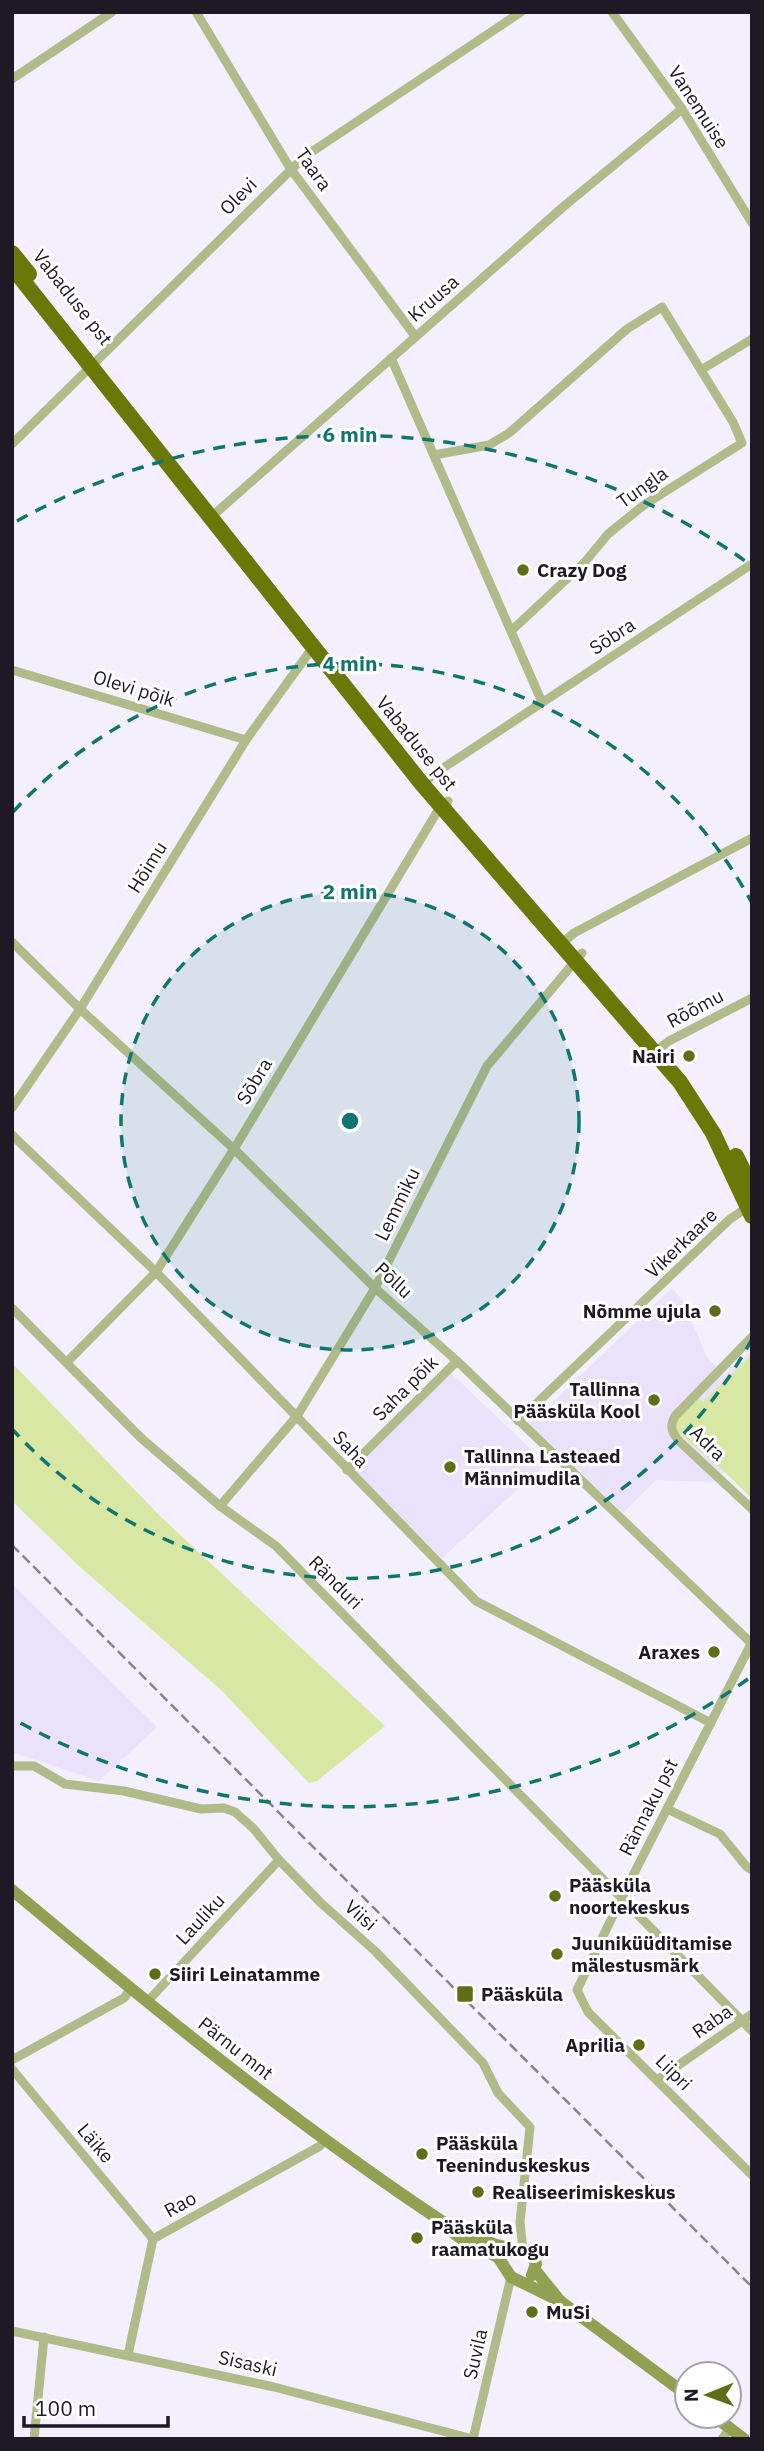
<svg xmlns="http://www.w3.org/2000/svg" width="764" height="2451" viewBox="0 0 764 2451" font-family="'IBM Plex Sans',sans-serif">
<rect width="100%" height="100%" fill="#f4effd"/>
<g fill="#eae2fb">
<path d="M672,1288L683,1301L707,1357L724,1375L752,1350V1496L725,1471L715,1482L656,1480L623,1513L530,1424Z"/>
<path d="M451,1373L546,1464L442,1558L354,1470Z"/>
<path d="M12,1584L157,1727L99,1781L12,1752Z"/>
</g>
<g fill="#d8e7a3">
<path d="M752,1354V1499L728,1475L676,1430L677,1420L697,1397L703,1402Z"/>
<path d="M12,1363L161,1517L385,1726L317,1781L309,1783L221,1690L80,1567L12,1501Z"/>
</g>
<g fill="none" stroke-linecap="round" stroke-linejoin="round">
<g stroke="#b0bb89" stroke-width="9">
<path d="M196,12L290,168L415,336"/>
<path d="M612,12L682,109L752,223"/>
<path d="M12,79L112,12"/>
<path d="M391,358L542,702"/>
<path d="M701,370L752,339"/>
<path d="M12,444L304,157L521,12"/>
<path d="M434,455L489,445L509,433L627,329L662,307L733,422L742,443L644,505L608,534L585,562L511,631"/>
<path d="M210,518L563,207L682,109"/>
<path d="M12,670L246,740"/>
<path d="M422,784L434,774L752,564"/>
<path d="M12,942L80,1009L234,1149L375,1288L457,1361L752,1644"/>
<path d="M561,944L574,933L752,838"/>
<path d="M656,1051L669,1041L752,998"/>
<path d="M12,1108L80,1009L246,740L313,647"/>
<path d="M12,1135L156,1272L476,1601L711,1723"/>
<path d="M12,1308L141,1438L220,1506L276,1546L752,2031"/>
<path d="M752,1337L675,1416C669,1427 672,1433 680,1442L752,1509"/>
<path d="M67,1362L156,1272L234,1149L437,812L448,801"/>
<path d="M518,1421L730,1219L748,1207"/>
<path d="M347,1470L457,1361"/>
<path d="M220,1506L297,1416L375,1288L487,1066L582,953"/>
<path d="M752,1642L622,1897L577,1990L588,2012L752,2175"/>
<path d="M12,1766H34L65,1784L124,1791L201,1809L224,1808L235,1812L254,1829L279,1860L321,1903L375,1951L461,2040L483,2063L498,2093L530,2127L520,2222L523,2250"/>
<path d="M667,1809L720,1834L746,1866L752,1870"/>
<path d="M147,2002L279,1860"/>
<path d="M12,2060L124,1998L131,1989"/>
<path d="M12,2069L153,2239"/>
<path d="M657,2080L752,2014"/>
<path d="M12,2331L274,2387L473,2439"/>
<path d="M128,2355L153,2239L320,2146L325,2139"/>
<path d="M34,2439L44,2337"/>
<path d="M473,2439L511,2277"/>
<path d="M722,2439L730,2428"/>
</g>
<g stroke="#91a051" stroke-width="12">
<path d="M12,1890C152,2007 293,2123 446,2224L451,2231L463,2240L498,2257L511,2277L560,2301"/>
<path d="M446,2224H456L493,2244L530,2253L536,2264L532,2275"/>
<path d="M535,2270L560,2301L687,2395"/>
<path d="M714,2416L744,2439"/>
</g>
<g stroke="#697806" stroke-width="16">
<path d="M12,253L29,274"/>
<path d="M12,267L422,784L680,1082L713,1133L752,1216"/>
<path d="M736,1156L752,1188"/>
</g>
<path stroke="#87828f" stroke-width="2.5" stroke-dasharray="10 5" stroke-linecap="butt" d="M12,1545L752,2287"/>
</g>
<circle cx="350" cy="1121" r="229" fill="#0f766e" fill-opacity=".12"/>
<g fill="none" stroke="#0f766e" stroke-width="3.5" stroke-dasharray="12 9">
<circle cx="350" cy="1121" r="229"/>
<path d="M752 1339A457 457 0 0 1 13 1430M13 812A457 457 0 0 1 752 903"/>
<path d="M748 1679A686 686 0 0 1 17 1721M17 521A686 686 0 0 1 748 563"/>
</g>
<g fill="#606d17" stroke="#fff" stroke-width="2.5">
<circle cx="523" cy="570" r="7"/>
<circle cx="689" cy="1056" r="7"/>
<circle cx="715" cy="1311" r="7"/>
<circle cx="654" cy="1400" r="7"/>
<circle cx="450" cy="1467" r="7"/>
<circle cx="714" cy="1652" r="7"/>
<circle cx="555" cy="1896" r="7"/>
<circle cx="557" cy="1954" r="7"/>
<circle cx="155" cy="1974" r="7"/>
<rect x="456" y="1985" width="18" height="18" rx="3.5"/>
<circle cx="639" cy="2045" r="7"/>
<circle cx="422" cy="2154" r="7"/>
<circle cx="478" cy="2192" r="7"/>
<circle cx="417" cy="2238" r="7"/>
<circle cx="532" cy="2312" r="7"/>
</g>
<g text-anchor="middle" stroke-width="6" stroke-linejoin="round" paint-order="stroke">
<g font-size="19" fill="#1e1925" stroke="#fff">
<text transform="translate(699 107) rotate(57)" y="7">Vanemuise</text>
<text transform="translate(314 169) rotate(55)" y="7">Taara</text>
<text transform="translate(238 196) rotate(-45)" y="7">Olevi</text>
<text transform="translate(73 297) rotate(52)" y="7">Vabaduse pst</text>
<text transform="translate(433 298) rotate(-41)" y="7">Kruusa</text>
<text transform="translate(642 487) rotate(-35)" y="7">Tungla</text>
<text transform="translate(612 636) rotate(-33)" y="7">Sõbra</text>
<text transform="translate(134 688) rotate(17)" y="7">Olevi põik</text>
<text transform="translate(417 743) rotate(51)" y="7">Vabaduse pst</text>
<text transform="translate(147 867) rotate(-58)" y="7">Hõimu</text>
<text transform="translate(695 1008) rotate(-28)" y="7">Rõõmu</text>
<text transform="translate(254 1081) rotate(-59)" y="7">Sõbra</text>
<text transform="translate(397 1204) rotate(-64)" y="7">Lemmiku</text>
<text transform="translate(681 1243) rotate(-44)" y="7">Vikerkaare</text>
<text transform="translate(394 1280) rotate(43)" y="7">Põllu</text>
<text transform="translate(405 1388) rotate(-45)" y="7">Saha põik</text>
<text transform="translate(708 1443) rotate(44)" y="7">Adra</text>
<text transform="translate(351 1449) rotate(47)" y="7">Saha</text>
<text transform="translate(336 1582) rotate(45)" y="7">Ränduri</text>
<text transform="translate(648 1807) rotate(-63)" y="7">Rännaku pst</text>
<text transform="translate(361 1915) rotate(41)" y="7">Viisi</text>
<text transform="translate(200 1919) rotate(-47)" y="7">Lauliku</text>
<text transform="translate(712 2021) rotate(-35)" y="7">Raba</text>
<text transform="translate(236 2048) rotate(38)" y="7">Pärnu mnt</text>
<text transform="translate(674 2072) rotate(45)" y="7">Liipri</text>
<text transform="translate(96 2143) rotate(50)" y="7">Läike</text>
<text transform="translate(180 2204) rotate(-29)" y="7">Rao</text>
<text transform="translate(475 2354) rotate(-77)" y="7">Suvila</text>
<text transform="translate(248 2363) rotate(13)" y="7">Sisaski</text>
</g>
<g font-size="19" font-weight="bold" fill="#1e1925" stroke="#fff" text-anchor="start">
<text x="537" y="577">Crazy Dog</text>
<text x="675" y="1063" text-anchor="end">Nairi</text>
<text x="701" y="1318" text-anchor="end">Nõmme ujula</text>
<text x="640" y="1396" text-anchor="end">Tallinna<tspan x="640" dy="22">Pääsküla Kool</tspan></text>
<text x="464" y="1463">Tallinna Lasteaed<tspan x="464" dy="22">Männimudila</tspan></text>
<text x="700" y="1659" text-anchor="end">Araxes</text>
<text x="569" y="1892">Pääsküla<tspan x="569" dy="22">noortekeskus</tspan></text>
<text x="571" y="1950">Juuniküüditamise<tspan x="571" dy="22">mälestusmärk</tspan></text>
<text x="169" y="1981">Siiri Leinatamme</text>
<text x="481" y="2001">Pääsküla</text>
<text x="625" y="2052" text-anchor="end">Aprilia</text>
<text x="436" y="2150">Pääsküla<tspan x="436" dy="22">Teeninduskeskus</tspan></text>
<text x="492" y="2199">Realiseerimiskeskus</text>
<text x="431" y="2234">Pääsküla<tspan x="431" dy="22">raamatukogu</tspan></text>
<text x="546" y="2319">MuSi</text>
</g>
</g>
<circle cx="350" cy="1121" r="10" fill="#0f766e" stroke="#fff" stroke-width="3.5"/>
<g font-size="21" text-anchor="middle" font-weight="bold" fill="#0f766e" stroke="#fff" stroke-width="6" stroke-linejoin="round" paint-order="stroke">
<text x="350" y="442">6 min</text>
<text x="350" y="671">4 min</text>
<text x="350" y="899">2 min</text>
</g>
<rect width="764" height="2451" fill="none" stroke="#1e1925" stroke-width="28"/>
<g transform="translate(708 2395) rotate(269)"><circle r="33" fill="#ffffff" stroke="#a5a3a8" stroke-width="2"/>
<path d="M0-5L12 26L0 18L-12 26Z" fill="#606d17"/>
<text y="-10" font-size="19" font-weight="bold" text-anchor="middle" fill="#1e1925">N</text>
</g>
<path d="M24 2416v10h144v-10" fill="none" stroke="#1e1925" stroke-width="3.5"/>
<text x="35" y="2416" font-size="21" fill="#1e1925" stroke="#ffffff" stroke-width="5" paint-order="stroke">100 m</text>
</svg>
